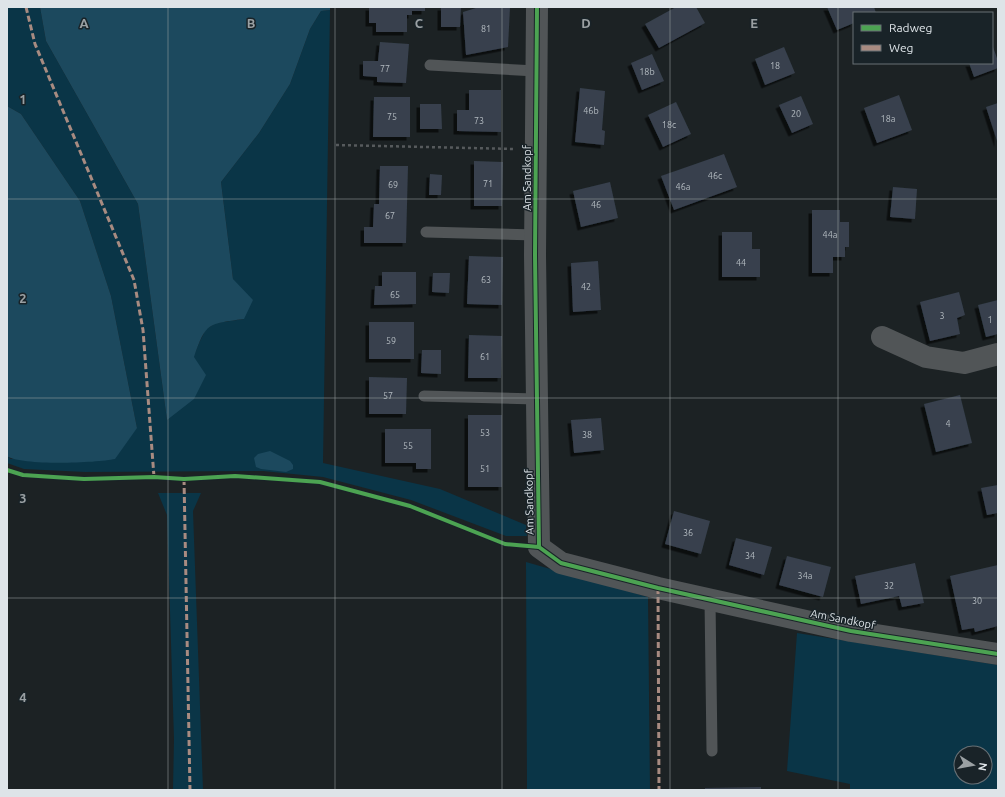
<svg xmlns="http://www.w3.org/2000/svg" width="1005" height="797" viewBox="0 0 1005 797" font-family="Ubuntu,sans-serif">
<defs>
<filter id="shadow"><feDropShadow dx="-3.5" dy="3.5" stdDeviation="0" flood-color="#0009"/></filter>
</defs>
<rect width="100%" height="100%" fill="#1c2224"/>
<g fill="#0a3547" fill-rule="evenodd">
<path d="M7,7H40L46,41L138,204L167,420L199,343L206,329L216,323L244,319L233,279L221,182L259,133L290,84L310,29L321,11L330,10L323,463L440,489L526,525L527,536H506L411,500L323,477L263,471L85,472L24,469L7,463V456L11,459L137,428L111,296L80,201L21,114L7,106Z"/>
<path d="M158,493H201L193,511L203,790H173L174,739L167,515Z"/>
<path d="M526,562L648,597L650,790H527Z"/>
<path d="M797,633L998,665V790H850V784L787,771ZM961,753H985V777H961Z"/>
</g>
<g fill="#1c495e">
<path d="M40,7H330V10L321,11L310,29L290,84L259,133L221,182L233,279L253,300L244,319C208,324 206,322 194,357L206,375L194,399L167,420L138,204L46,41Z"/>
<path d="M7,106L21,114L80,201L111,296L137,428L115,459C96,463 21,466 7,456Z"/>
<path d="M270,451L290,461L293,465V469L286,472L261,469L256,467L254,458L258,454Z"/>
</g>
<g fill="#37404d" filter="url(#shadow)">
<path d="M369,7H425V11H412V15H407V32H376V23H369Z"/>
<path d="M441,7H461L460,27H441Z"/>
<path d="M479,7H510L508,47L466,55L463,12Z"/>
<path d="M676,7H696L705,23L659,48L645,24Z"/>
<path d="M827,7H874L876,13H854V23L837,30Z"/>
<path d="M380,42L409,44L406,83L377,82V77L363,76V61H378Z"/>
<path d="M992,44L998,61V68L974,77L969,63H992Z"/>
<path d="M784,47L795,73L765,85L755,59Z"/>
<path d="M652,54L664,81L642,90L631,63Z"/>
<path d="M580,88L605,91L602,130L605,131L604,145L575,142Z"/>
<path d="M469,90H501V132L457,131V110H469Z"/>
<path d="M899,95L912,130L877,143L864,108Z"/>
<path d="M801,96L813,124L792,133L779,105Z"/>
<path d="M374,97H410V137H373Z"/>
<path d="M676,102L691,134L663,147L648,115Z"/>
<path d="M998,103V144L986,107Z"/>
<path d="M420,104H441L442,129H420Z"/>
<path d="M724,154L737,187L674,210L661,176Z"/>
<path d="M474,161L503,162L502,206H474Z"/>
<path d="M380,166H408L406,243H364V227H373L374,204H379Z"/>
<path d="M430,174L442,175L441,195H429Z"/>
<path d="M610,182L618,218L581,227L573,191Z"/>
<path d="M893,187L917,189L915,219L890,217Z"/>
<path d="M812,210H840V222H849V247H845V257H833V273H812Z"/>
<path d="M722,232H752V249H760V277H722Z"/>
<path d="M469,256L503,257L502,305L467,304Z"/>
<path d="M598,261L601,310L573,312L571,263Z"/>
<path d="M382,272H416V304L374,305L375,286H382Z"/>
<path d="M433,273H450L449,293L432,292Z"/>
<path d="M959,292L965,315L957,318L960,334L930,341L920,302Z"/>
<path d="M998,300V334L986,337L978,305Z"/>
<rect x="369" y="322" width="45" height="37"/>
<path d="M469,335L502,336L501,378H468Z"/>
<path d="M422,350H441V374L421,373Z"/>
<path d="M369,377L407,378L406,414H369Z"/>
<path d="M960,395L972,443L936,452L924,404Z"/>
<rect x="468" y="415" width="34" height="72"/>
<path d="M601,418L604,450L574,453L571,420Z"/>
<path d="M385,429H431V469H416V463H385Z"/>
<path d="M998,485V513L987,515L981,488Z"/>
<path d="M674,511L710,521L701,554L665,544Z"/>
<path d="M736,538L772,547L764,575L729,565Z"/>
<path d="M787,556L831,567L823,597L779,585Z"/>
<path d="M915,563L924,603L902,607L899,596L861,604L855,576Z"/>
<path d="M998,565V626L975,632L974,628L962,630L950,576Z"/>
<path d="M761,787V790H705V788Z"/>
</g>
<g fill="none" stroke-linecap="round" stroke-linejoin="round">
<path stroke="#565a5c" stroke-width="2.5" stroke-dasharray="3 3" stroke-linecap="butt" d="M336,145L515,149"/>
<g stroke="#515557" stroke-width="11">
<path d="M430,65L536,71"/>
<path d="M426,232L535,235"/>
<path d="M424,396L536,399"/>
<path d="M710,600L712,751"/>
</g>
<g stroke="#515557" stroke-width="22">
<path d="M537,7L535,255L539,547L561,563L658,588L851,631L998,654"/>
<path d="M882,337L926,357L964,363L998,354"/>
</g>
<g stroke="#a88b81" stroke-width="3" stroke-dasharray="6 3" stroke-linecap="butt">
<path d="M26,7L35,44L134,280L143,330L154,477"/>
<path d="M184,479L190,790"/>
<path d="M658,588L659,790"/>
</g>
<defs>
<g id="cycleway">
<path d="M537,7L535,255L539,547"/>
<path d="M7,470L23,475L84,479L154,477L184,479L235,476L320,482L410,506L505,544L539,547L561,563L658,588L851,631L998,654"/>
</g>
</defs>
<use href="#cycleway" stroke="#192328" stroke-width="6"/>
<use href="#cycleway" stroke="#4ca352" stroke-width="4"/>
</g>
<path fill="none" stroke="#9aa0a3" stroke-width="1" stroke-opacity="0.55" d="M168,7V790M335,7V790M502,7V790M670,7V790M838,7V790M7,199H998M7,398H998M7,598H998"/>
<g text-anchor="middle" stroke-width="3" stroke-linejoin="round" paint-order="stroke">
<g font-size="9" fill="#b4bbc1">
<text x="486" y="32">81</text>
<text x="775" y="69">18</text>
<text x="385" y="72">77</text>
<text x="647" y="75">18b</text>
<text x="591" y="114">46b</text>
<text x="796" y="117">20</text>
<text x="392" y="120">75</text>
<text x="888" y="122">18a</text>
<text x="479" y="124">73</text>
<text x="669" y="128">18c</text>
<text x="715" y="179">46c</text>
<text x="488" y="187">71</text>
<text x="393" y="188">69</text>
<text x="683" y="190">46a</text>
<text x="596" y="208">46</text>
<text x="390" y="219">67</text>
<text x="830" y="238">44a</text>
<text x="741" y="266">44</text>
<text x="486" y="283">63</text>
<text x="586" y="290">42</text>
<text x="395" y="298">65</text>
<text x="942" y="319">3</text>
<text x="990" y="323">1</text>
<text x="391" y="344">59</text>
<text x="485" y="360">61</text>
<text x="388" y="399">57</text>
<text x="948" y="427">4</text>
<text x="485" y="436">53</text>
<text x="587" y="438">38</text>
<text x="408" y="449">55</text>
<text x="485" y="472">51</text>
<text x="688" y="536">36</text>
<text x="750" y="559">34</text>
<text x="805" y="579">34a</text>
<text x="889" y="589">32</text>
<text x="977" y="604">30</text>
</g>
<g font-size="11" fill="#dee4e8" stroke="#192328">
<text transform="translate(527 178) rotate(-90)" y="4">Am Sandkopf</text>
<text transform="translate(529 502) rotate(-91)" y="4">Am Sandkopf</text>
<text transform="translate(843 619) rotate(11)" y="4">Am Sandkopf</text>
</g>
</g>
<g font-size="13" text-anchor="middle" font-weight="bold" fill="#9aa0a3" stroke="#192328" stroke-width="3" stroke-linejoin="round" paint-order="stroke">
<text x="84" y="28">A</text>
<text x="251" y="28">B</text>
<text x="419" y="28">C</text>
<text x="586" y="28">D</text>
<text x="754" y="28">E</text>
<text x="23" y="104">1</text>
<text x="23" y="303">2</text>
<text x="23" y="503">3</text>
<text x="23" y="702">4</text>
</g>
<rect width="1005" height="797" fill="none" stroke="#dee4e8" stroke-width="16"/>
<rect x="853" y="12" width="140" height="52" fill="#192328" stroke="#687075"/>
<rect x="861" y="25" width="20" height="6" fill="#4ca352" stroke="#687075"/>
<text x="889" y="32" font-size="12" fill="#dee4e8">Radweg</text>
<rect x="861" y="45" width="20" height="6" fill="#a88b81" stroke="#687075"/>
<text x="889" y="52" font-size="12" fill="#dee4e8">Weg</text>
<g transform="translate(973 765) rotate(101)"><circle r="19" fill="#192328" stroke="#687075"/>
<path d="M0-3L7 15L0 10L-7 15Z" fill="#9aa0a3"/>
<text y="-6" font-size="11" font-weight="bold" text-anchor="middle" fill="#dee4e8">N</text>
</g>
</svg>
